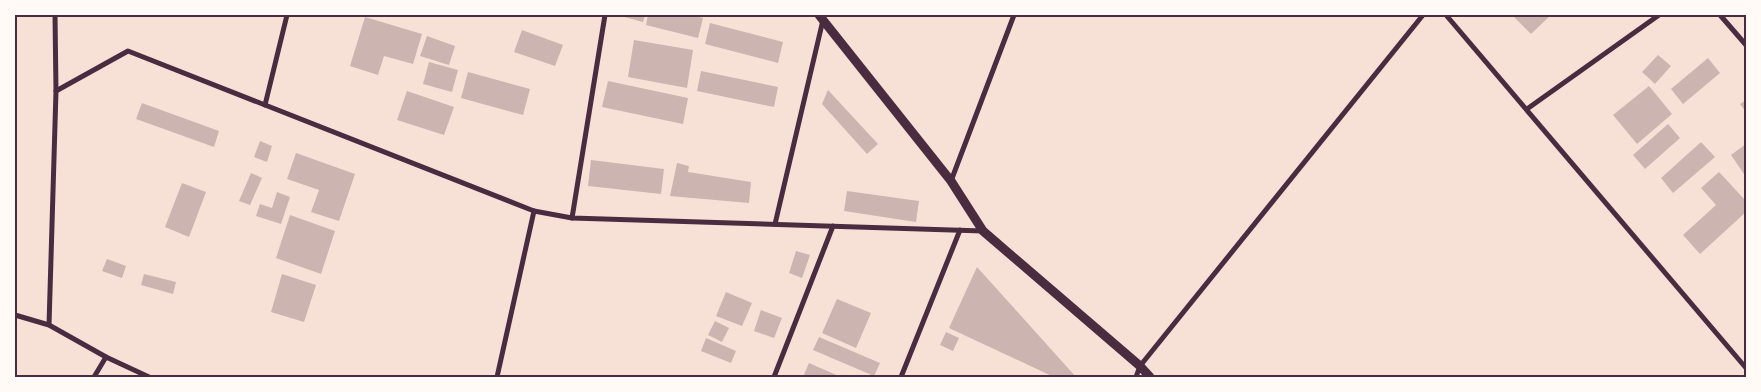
<svg xmlns="http://www.w3.org/2000/svg" width="1761" height="392" viewBox="0 0 1761 392" font-family="Quicksand,sans-serif">
<rect width="100%" height="100%" fill="#f7e1d7"/>
<g fill="#ccb4b1">
<path d="M617,15H645L643,22Z"/>
<path d="M648,15H689L703,18L698,38L646,25Z"/>
<path d="M1512,15H1551L1531,34Z"/>
<path d="M365,17L422,34L413,64L384,56L378,75L350,66Z"/>
<path d="M710,23L783,42L778,63L705,44Z"/>
<path d="M522,30L563,45L555,66L514,52Z"/>
<path d="M427,36L455,46L449,65L420,56Z"/>
<path d="M634,40L693,50L687,88L628,77Z"/>
<path d="M1658,55L1671,66L1655,84L1642,72Z"/>
<path d="M1708,58L1720,73L1683,104L1671,89Z"/>
<path d="M429,62L458,70L452,92L423,84Z"/>
<path d="M701,71L778,87L774,107L697,91Z"/>
<path d="M468,72L530,89L523,115L461,98Z"/>
<path d="M608,81L688,98L683,124L602,107Z"/>
<path d="M1649,86L1672,114L1637,144L1613,115Z"/>
<path d="M828,90L878,144L867,154L822,104Z"/>
<path d="M407,91L454,107L444,135L397,120Z"/>
<path d="M1746,100V112L1740,104Z"/>
<path d="M142,103L219,131L214,147L136,119Z"/>
<path d="M1668,124L1680,138L1645,169L1633,155Z"/>
<path d="M260,141L272,146L267,162L254,157Z"/>
<path d="M1701,142L1715,157L1673,193L1661,178Z"/>
<path d="M1746,144V177L1731,155Z"/>
<path d="M296,153L355,174L339,221L311,212L319,190L287,179Z"/>
<path d="M591,160L664,169L661,194L588,186Z"/>
<path d="M677,163L689,166L688,172L751,182L749,203L670,196Z"/>
<path d="M1719,172L1746,201V212L1700,254L1683,235L1716,205L1701,188Z"/>
<path d="M251,173L262,178L250,205L239,201Z"/>
<path d="M182,183L206,192L189,237L165,227Z"/>
<path d="M847,191L919,201L916,222L844,211Z"/>
<path d="M277,192L290,197L281,224L256,216L260,204L272,208Z"/>
<path d="M290,215L335,231L321,274L276,258Z"/>
<path d="M796,251L810,255L802,278L789,273Z"/>
<path d="M107,259L126,266L122,278L102,271Z"/>
<path d="M977,267L1076,377H1054L949,328Z"/>
<path d="M144,274L176,282L173,294L141,285Z"/>
<path d="M282,274L316,285L304,322L271,312Z"/>
<path d="M726,292L752,303L742,326L716,316Z"/>
<path d="M837,299L871,313L856,348L822,333Z"/>
<path d="M761,310L782,318L774,338L754,331Z"/>
<path d="M715,321L729,328L722,342L708,335Z"/>
<path d="M946,332L959,338L953,351L940,345Z"/>
<path d="M819,337L880,363L874,376L813,350Z"/>
<path d="M706,338L736,351L731,363L701,351Z"/>
<path d="M809,363L841,377H803Z"/>
</g>
<g fill="none" stroke-linecap="round" stroke-linejoin="round">
<g stroke="#4a2c40" stroke-width="5">
<path d="M1446,15L1746,368"/>
<path d="M1720,15L1746,45"/>
<path d="M56,91L128,51L534,211L572,218L983,231"/>
<path d="M265,105L287,15"/>
<path d="M1527,109L1659,15"/>
<path d="M951,181L1014,15"/>
<path d="M572,218L605,15"/>
<path d="M775,224L823,20"/>
<path d="M15,315L49,325L106,357L149,377"/>
<path d="M49,325L56,91L55,15"/>
<path d="M94,377L106,357"/>
<path d="M497,377L534,211"/>
<path d="M774,377L833,226"/>
<path d="M901,377L960,230"/>
<path d="M1136,377L1140,366L1423,15"/>
</g>
<path stroke="#4a2c40" stroke-width="9" d="M819,15L951,181L983,231L1140,366L1150,377"/>
</g>
<rect width="1761" height="392" fill="none" stroke="#fffaf5" stroke-width="32"/>
<rect x="16" y="16" width="1729" height="360" fill="none" stroke="#4a2c40" stroke-width="2"/>
</svg>
